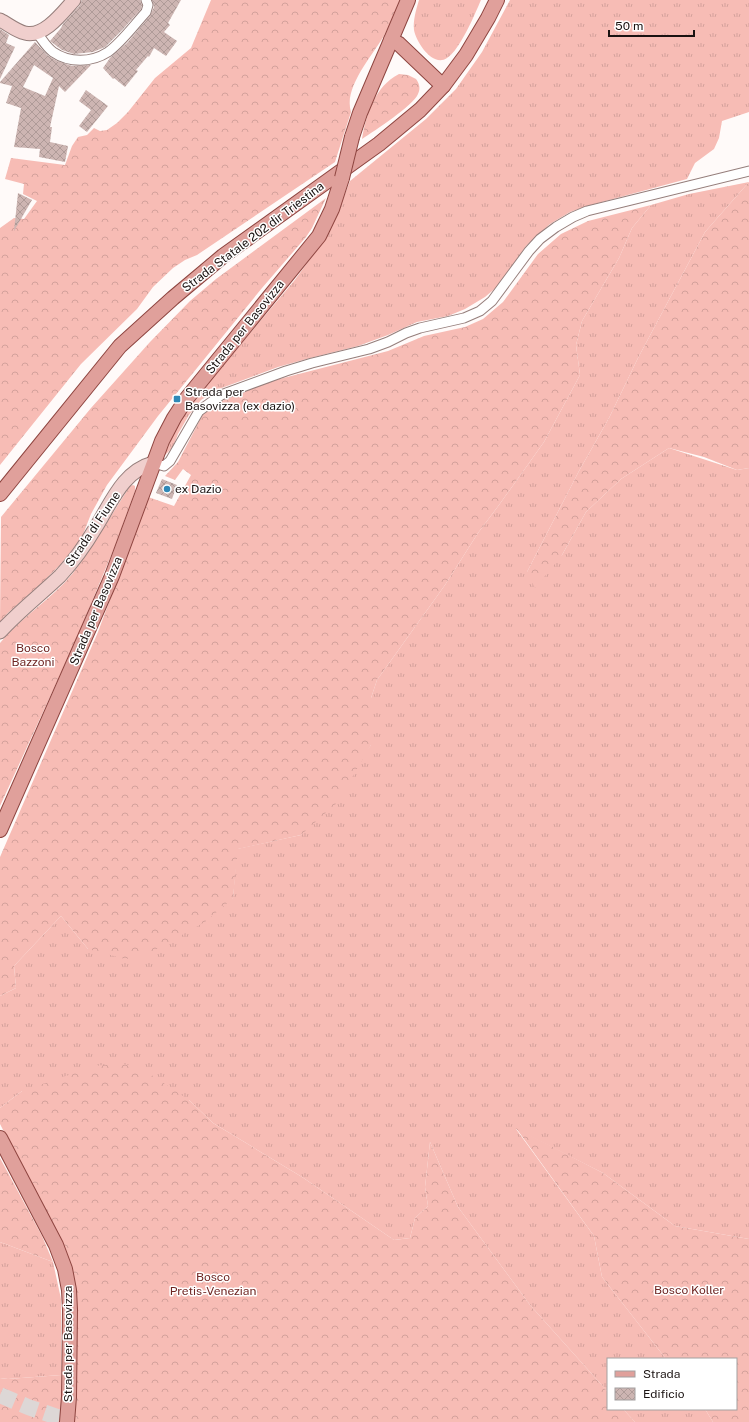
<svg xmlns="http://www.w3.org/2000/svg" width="749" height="1422" viewBox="0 0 749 1422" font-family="'Public Sans',sans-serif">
<defs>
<pattern id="grass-tufts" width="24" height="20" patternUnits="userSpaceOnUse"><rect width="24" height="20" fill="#f7bcb5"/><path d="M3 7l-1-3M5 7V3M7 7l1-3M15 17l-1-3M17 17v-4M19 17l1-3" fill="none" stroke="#d3a19b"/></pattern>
<pattern id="forest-crowns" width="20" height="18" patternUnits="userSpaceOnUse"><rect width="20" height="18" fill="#f7bcb5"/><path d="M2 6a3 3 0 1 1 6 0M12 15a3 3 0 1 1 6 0" fill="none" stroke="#d3a19b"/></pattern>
<pattern id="building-cross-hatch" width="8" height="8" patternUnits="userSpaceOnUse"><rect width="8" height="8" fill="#cdb5b2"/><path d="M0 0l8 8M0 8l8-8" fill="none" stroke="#af9b98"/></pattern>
</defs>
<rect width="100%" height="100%" fill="#fffaf9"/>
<g fill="url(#grass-tufts)">
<path d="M419,0H481C475,14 460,50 447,58C433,68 416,42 414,30C413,20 416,10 419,0Z"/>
<path d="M510,0H749V112L722,121L719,138L714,149L695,163L687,179L587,206L570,212L550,224L526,246L498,286L485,297L465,309L448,316L417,322L388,335L358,346L310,358L278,367L219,389L201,400L189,415L178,434L173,447L164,456L180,420L209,382L294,281L316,251L335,220L350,181L426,119L456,89L482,52Z"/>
<path d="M749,182L705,232L638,358L609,418L579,471L527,572L562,555L586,512L621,479L669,448L737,470L749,468V1239L675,1226L603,1173L516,1129L594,1236L602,1277L666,1359H608V1392L530,1305L458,1207L430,1142L425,1187L428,1206L415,1218L410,1238L394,1240L302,1177L213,1123L189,1100L22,1091L0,1108V996L16,988L14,966L61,916L88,949L233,898L237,849L301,835L371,745V698L377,680L445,585L478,533L499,505L544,442L580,375L576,345L582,321L619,258L632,228L651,205L689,194Z"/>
<path d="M0,1242L53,1262L61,1299V1375L8,1379L0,1378Z"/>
<path d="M623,1409H705L713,1422H635Z"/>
</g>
<g fill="url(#forest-crowns)">
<path d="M211,0H400C395,11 391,23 385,34C374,54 343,87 351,112L335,162L197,255L185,260L173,268L153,287L137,309L81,364L0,465V228L14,218L24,219L37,201L23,194L24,184L5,179L11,158L65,165L72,146L78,137L87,135L94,128L100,131L107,130L117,123L128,112L155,78L191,48Z"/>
<path d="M399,74L408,75L416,79C419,83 421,88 418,94C414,105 374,131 362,139C366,115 375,86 399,74Z"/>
<path d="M749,182V468L737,470L704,457L669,448L621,479L586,512L562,555L535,588L527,572L579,471L609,418L638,358L705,232Z"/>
<path d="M326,198L312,228L306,237L262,288L158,416L107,485L91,514L82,537L70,553L60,565L42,583L8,613L0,622L1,517L91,408L150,342L190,301L216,279Z"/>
<path d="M651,205L632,228L619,258L582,321L576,345L580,375L544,442L499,505L478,533L445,585L377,680L371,698V745L337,803L301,835L238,849L233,898L205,922L142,957L125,959L88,949L61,916L14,966L16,988L0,996V857L98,632L148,497L174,506L191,475L183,469L175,480L165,476L178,462L203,414L227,398L264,383L388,351L424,336L465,327L483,319L503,302L538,254L561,234L588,221Z"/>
<path d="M133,485L135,486V491L115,546L76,640L0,806V643C21,617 52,599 73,573C94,546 111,515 130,486Z"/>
<path d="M118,1063L139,1067L159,1080L189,1100L213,1123L302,1177L394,1240L410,1238L415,1218L428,1206L425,1187L430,1142L458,1207L530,1305L608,1392V1409H623L635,1422H73L75,1300L26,1175L0,1124V1108L22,1091L95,1066Z"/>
<path d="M516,1128L603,1173L675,1226L749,1239V1422H713L705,1409H736V1359H666L602,1277L594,1236Z"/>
<path d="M0,1158L42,1236L53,1262L0,1242Z"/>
<path d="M61,1375L62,1413L59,1422H0V1378L8,1379Z"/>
</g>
<g fill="url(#building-cross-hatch)" fill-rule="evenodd">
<path d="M82,0H140L142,5L141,9L123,29L105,47L93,52L74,54L62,50L50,41L61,28L63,24L80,5Z"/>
<path d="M152,0H181L168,23L170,25L164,32L177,41L166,56L154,48L149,57L148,56L136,70L138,71L125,87L114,78L113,79L103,68L110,58L127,43L150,16L154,7Z"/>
<path d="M0,29L9,35L6,43L15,47L0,79Z"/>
<path d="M35,42L47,55L57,61L72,66L91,65L65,92L59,86L50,127H52L50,142L68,146L65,162L39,157L40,149L14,147L21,108L6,103L12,86L0,83V82ZM34,65L53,78L45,96L23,87Z"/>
<path d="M86,90L108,106L87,132L79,126L91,110L79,101Z"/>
<path d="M18,193L32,200L14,231Z"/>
<path d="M162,479L177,485L172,499L156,493Z"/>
</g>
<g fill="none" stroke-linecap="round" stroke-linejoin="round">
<path stroke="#ddd7d6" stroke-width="16" stroke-dasharray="16 8" stroke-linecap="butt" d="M0,1395L28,1407L72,1422"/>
<defs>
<g id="street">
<path d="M37,33C42,39 46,47 53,52C69,63 91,63 108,52C121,43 135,24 146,12L148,5L146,0"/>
<path d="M153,463L164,466L170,461L199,411L221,395L286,371L312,363L369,349L388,342L406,333L420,328L464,318L480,311L492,301L529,251L540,239L556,227L573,217L587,211L749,171"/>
</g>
<g id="secondary">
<path d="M0,20C8,24 16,31 25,33C44,38 63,12 74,0"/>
<path d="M0,632C18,612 40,595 60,576C74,561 86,544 96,527C111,503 123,471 153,463"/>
</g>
<g id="primary">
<path d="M391,40L399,44L443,86"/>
<path d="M352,137L360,113L408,0"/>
<path d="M0,494L120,346L173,298L223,256L379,144L420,110L443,86L466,55L488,18L497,0"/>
<path d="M0,830L112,576L162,441L174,418L187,398L319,236L332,209L342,178"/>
<path d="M0,1138L56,1245L65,1269L69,1290L70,1310L69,1397L67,1422"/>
</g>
</defs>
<use href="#street" stroke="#957e7b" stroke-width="11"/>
<use href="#secondary" stroke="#957e7b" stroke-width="15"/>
<use href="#primary" stroke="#8e4540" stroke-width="16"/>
<use href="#street" stroke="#fff" stroke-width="9"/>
<use href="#secondary" stroke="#f0cfcd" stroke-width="13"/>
<use href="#primary" stroke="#e0a09b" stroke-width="14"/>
<defs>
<path id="primary-bridge" d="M342,178L352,137"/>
</defs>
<use href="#primary-bridge" stroke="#8e4540" stroke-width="16" stroke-linecap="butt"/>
<use href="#primary-bridge" stroke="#e0a09b" stroke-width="14"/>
</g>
<g fill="#3088b7" stroke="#fff" stroke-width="1.5">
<rect x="173" y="395" width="8" height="8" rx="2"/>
<circle cx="167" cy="489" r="4"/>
</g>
<g text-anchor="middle" stroke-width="3" stroke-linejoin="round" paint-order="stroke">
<g font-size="12" fill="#1a1211" stroke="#fff">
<text transform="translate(253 237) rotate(-37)" y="4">Strada Statale 202 dir Triestina</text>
<text transform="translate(245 327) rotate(-51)" y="4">Strada per Basovizza</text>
<text transform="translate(93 529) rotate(-56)" y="4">Strada di Fiume</text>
<text transform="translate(96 611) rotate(-67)" y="4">Strada per Basovizza</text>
<text transform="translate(68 1344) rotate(-90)" y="4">Strada per Basovizza</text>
</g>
<g font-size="12" fill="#1a1211" stroke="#fff" text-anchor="start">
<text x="185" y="396">Strada per<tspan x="185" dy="14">Basovizza (ex dazio)</tspan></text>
<text x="175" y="493">ex Dazio</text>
</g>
<g font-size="12" fill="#6f2522" stroke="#fff">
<text x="33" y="652">Bosco<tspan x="33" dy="14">Bazzoni</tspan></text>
<text x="213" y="1281">Bosco<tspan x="213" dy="14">Pretis-Venezian</tspan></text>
<text x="689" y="1294">Bosco Koller</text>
</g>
</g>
<rect x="607" y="1358" width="130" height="52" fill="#ffffff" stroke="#a3a0a0"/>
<rect x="615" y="1371" width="20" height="6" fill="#e0a09b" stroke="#a3a0a0"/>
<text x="643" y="1378" font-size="12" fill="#1a1211">Strada</text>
<rect x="615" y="1388" width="20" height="12" fill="url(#building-cross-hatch)" stroke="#a3a0a0"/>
<text x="643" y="1398" font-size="12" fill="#1a1211">Edificio</text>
<path d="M609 30v6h85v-6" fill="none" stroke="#1a1211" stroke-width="2"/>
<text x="615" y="30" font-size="12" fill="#1a1211" stroke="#ffffff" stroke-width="3" paint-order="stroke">50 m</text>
</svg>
